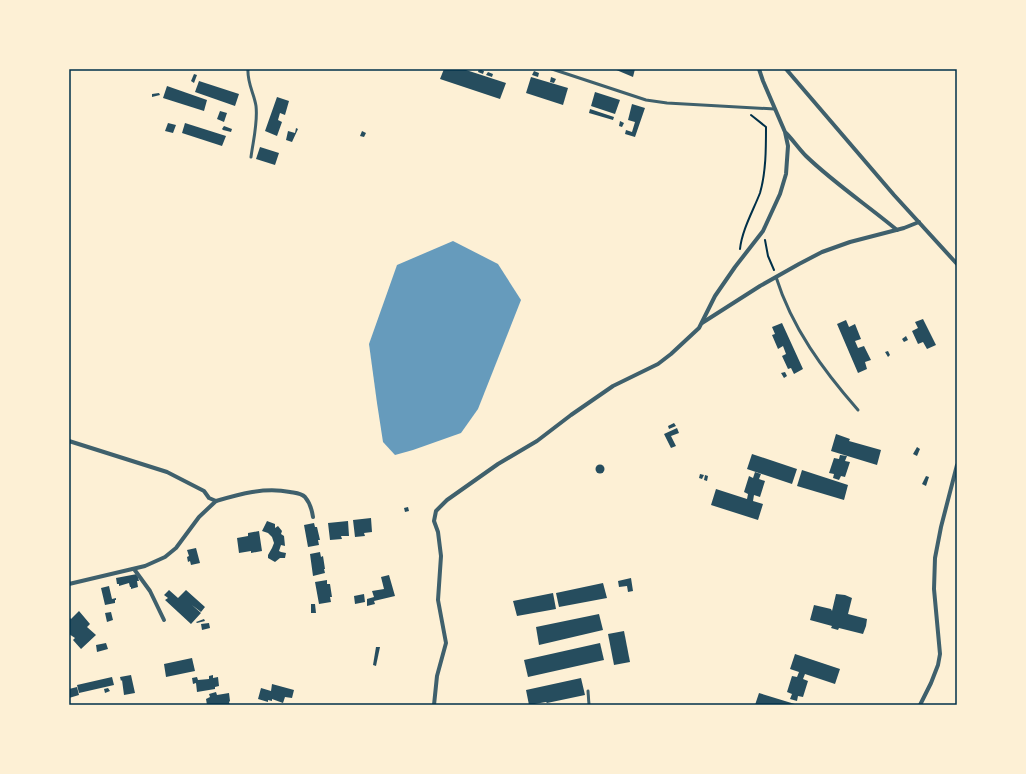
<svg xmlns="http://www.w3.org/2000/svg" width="1026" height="774" viewBox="0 0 1026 774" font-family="'Noto Serif',serif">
<rect width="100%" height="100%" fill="#fdf0d5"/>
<path fill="#669bbc" d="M453,241L498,264L521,300L478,409L461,433L413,450L395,455L383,442L377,403L369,344L397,265Z"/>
<g fill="#264d5e">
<path d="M444,69H463L506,83L500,99L440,79Z"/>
<path d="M479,69L484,71L483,74L478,72Z"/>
<path d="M614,69H635L633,77Z"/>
<path d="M534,71L539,73L538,77L532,75Z"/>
<path d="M488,72L493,74L492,77L486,75Z"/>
<path d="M194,74L197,75L194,83L191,81Z"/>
<path d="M531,77L568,88L563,105L526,93Z"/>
<path d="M551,77L556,79L554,83L550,82Z"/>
<path d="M199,81L239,94L235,106L195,92Z"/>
<path d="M167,86L207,100L204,111L163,98Z"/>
<path d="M595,92L620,100L615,114L591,106Z"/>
<path d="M159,93L160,95L152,97V94Z"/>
<path d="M277,97L289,101L285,115L280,113L278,120L282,122L277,136L265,131Z"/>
<path d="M632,104L645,108L635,137L625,134L626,130L632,132L635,122L628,120Z"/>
<path d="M590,109L614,117L613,120L589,113Z"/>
<path d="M220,111L227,113L224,122L217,119Z"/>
<path d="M620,121L624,123L622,127L619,126Z"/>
<path d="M168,123L176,125L173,133L165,131Z"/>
<path d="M185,123L226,136L222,146L182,133Z"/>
<path d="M224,126L232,129L231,132L223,130L222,129Z"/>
<path d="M296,128L298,129L292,142L286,140L288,131L295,133Z"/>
<path d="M362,131L366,133L364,137L360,136Z"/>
<path d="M260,147L279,153L275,165L256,159Z"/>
<path d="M923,319L936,345L927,349L923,342L918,344L912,331L918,328L915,322Z"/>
<path d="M846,320L849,327L855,324L861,339L855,341L858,348L864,346L871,360L865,362L867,369L858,373L837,324Z"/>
<path d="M782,323L803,369L794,374L791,368L788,369L782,356L786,354L783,346L778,349L772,335L775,334L772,327Z"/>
<path d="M906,336L908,340L904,342L902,339Z"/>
<path d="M888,351L890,355L888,357L885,352Z"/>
<path d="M785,372L787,376L784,378L781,373Z"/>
<path d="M674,423L676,426L669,429L668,426Z"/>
<path d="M677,428L679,433L671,436L676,446L671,448L664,434Z"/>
<path d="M836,434L850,439L849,441L881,450L877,465L831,451Z"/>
<path d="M917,447L920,449L917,456L913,454Z"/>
<path d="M752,454L797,469L792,484L747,469Z"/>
<path d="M840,455L847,456L845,461L850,462L845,477L841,476L839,480L833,478L834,474L829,473L834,458L839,459Z"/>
<circle cx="600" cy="469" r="4.5"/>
<path d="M802,470L848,485L844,500L797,486Z"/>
<path d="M755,472L761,474L759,479L765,481L760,497L754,495L753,501L763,504L758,520L711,505L716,489L747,499L748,494L744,492L749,476L753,478Z"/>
<path d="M700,474L704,475L702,479L699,478Z"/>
<path d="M705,475L708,476L707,481L704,480Z"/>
<path d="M926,476L929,477L926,486L922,484Z"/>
<path d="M408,507L409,511L405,512L404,508Z"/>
<path d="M371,518L372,532L364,533L365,536L355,537L353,520Z"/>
<path d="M267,521L275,524V528L278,526L282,531L281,534L284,536L285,546L281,545L279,551L281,552L286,553L285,558H280L275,562L268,558V555L272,548L274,543L272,537L268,533L262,531Z"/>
<path d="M348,521L349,536H341L342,539L330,540L328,523Z"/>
<path d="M314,523L315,527H317L320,540H318L319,545L308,547L304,525Z"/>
<path d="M259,531L262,551L251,553V551L239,553L237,538L248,536V533Z"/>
<path d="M196,548L200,563L191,565L190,561L188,562L187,557L189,556L187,550Z"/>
<path d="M320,552L321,557L323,556L325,569H324L325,573L313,576L310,554Z"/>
<path d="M137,574L139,581H137L138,587L131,589V587H130L129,583L119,586V584H117L116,578Z"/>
<path d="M389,575L395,596L374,601L375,604L367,606V599L374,597L372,591L384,589L381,577Z"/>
<path d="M631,578L633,591L628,592L627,586L619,587L618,581Z"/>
<path d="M327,580V584H330L332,597H330L331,602L319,604L315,582Z"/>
<path d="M603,583L607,598L559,607L556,593Z"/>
<path d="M109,586L112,599L116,598V600H115V603L105,605L101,588Z"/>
<path d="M169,590L178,598L186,590L205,607L201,612L192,605L201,613L191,624L165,600L168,598L164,595Z"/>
<path d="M553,593L556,609L517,616L513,601Z"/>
<path d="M364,594L365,602L355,604L354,596Z"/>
<path d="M836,594L845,595L852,598L848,614L867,619L866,626L863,634L839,628L838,630L831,628L832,626L810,620L814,605L831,609L832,611Z"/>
<path d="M311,604H315L316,613H311Z"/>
<path d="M79,611L90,624L87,627L96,635L81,649L73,640L75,638L69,634V617L71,619Z"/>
<path d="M111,612L113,620L107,622L105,613Z"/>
<path d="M599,614L603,630L539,645L536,627Z"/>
<path d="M204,619L205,621L197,623L196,622Z"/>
<path d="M209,623L210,628L202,630L201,624Z"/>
<path d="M624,631L630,662L614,665L608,634Z"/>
<path d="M106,643L108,649L97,652L96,645Z"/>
<path d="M600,643L604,660L528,677L524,660Z"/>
<path d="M376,647H380L376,666L373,665Z"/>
<path d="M795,654L840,669L835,684L805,674L803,679L808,681L803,697L798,696L797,701L790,699L792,694L787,692L792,676L797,677L799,672L790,669Z"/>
<path d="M192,658L195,671L166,677L164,664Z"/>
<path d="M131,675L135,693L124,695L122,680L121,681L120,677Z"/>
<path d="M213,675V678L218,677L219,686L215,687V689L197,692L196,683L193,684L192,678L197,677L198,680L209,679V676Z"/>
<path d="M112,677L114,685L79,693L77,685Z"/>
<path d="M581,678L585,695L547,703L546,702L529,705L526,690Z"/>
<path d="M272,684L294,690L292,698L285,697L283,703L272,699V701L268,700V702L258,699L261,688L271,691Z"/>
<path d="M77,687L79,695L69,698V689Z"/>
<path d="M108,688L110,691L105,693L104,689Z"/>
<path d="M216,692L217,695L229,693L230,701L229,702L230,705H207L206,699L210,697L209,694Z"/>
<path d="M759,693L798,705H755Z"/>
</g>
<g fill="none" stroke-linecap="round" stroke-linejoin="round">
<g stroke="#003049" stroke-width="2">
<path d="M765,240L768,256L774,270"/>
<path d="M740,249C742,230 753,211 760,193C766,172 766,149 766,127L751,115"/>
</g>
<g stroke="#3f606c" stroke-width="3">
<path d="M248,69C247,83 254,93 256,106C258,123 253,141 251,157"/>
<path d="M552,69L646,100L667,103L775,109"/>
<path d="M776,277C792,328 823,370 858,410"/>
<path d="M588,691L589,705"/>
</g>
<g stroke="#3f606c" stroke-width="4">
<path d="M786,69L894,195L957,264"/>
<path d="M786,133C793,140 799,149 806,156C834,183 867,205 897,230"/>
<path d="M702,323L760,286L799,264L822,252L850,242L904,228L919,222"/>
<path d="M69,441L167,472L204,491L209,498L216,501C240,494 264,487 290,492C295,493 301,493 305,497C310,503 312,510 313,517"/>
<path d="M134,569L150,591L164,620"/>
<path d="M69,584L145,566L165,557L176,548L199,517L216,501"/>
<path d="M434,705L437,676L446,643L438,600L441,556L438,532L434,521L436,511L447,500L498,464L537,441L571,415L613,386L658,364L671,354L699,328L715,296L735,267L763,231L780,194L786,174L788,146L785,132L763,81L759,69"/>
<path d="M920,705L931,683L938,665L940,654L934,589L935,558L941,527L957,465"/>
</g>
</g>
<rect width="1026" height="774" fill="none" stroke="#fdf0d5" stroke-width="140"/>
<rect x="70" y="70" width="886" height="634" fill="none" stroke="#003049" stroke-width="1.5"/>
</svg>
